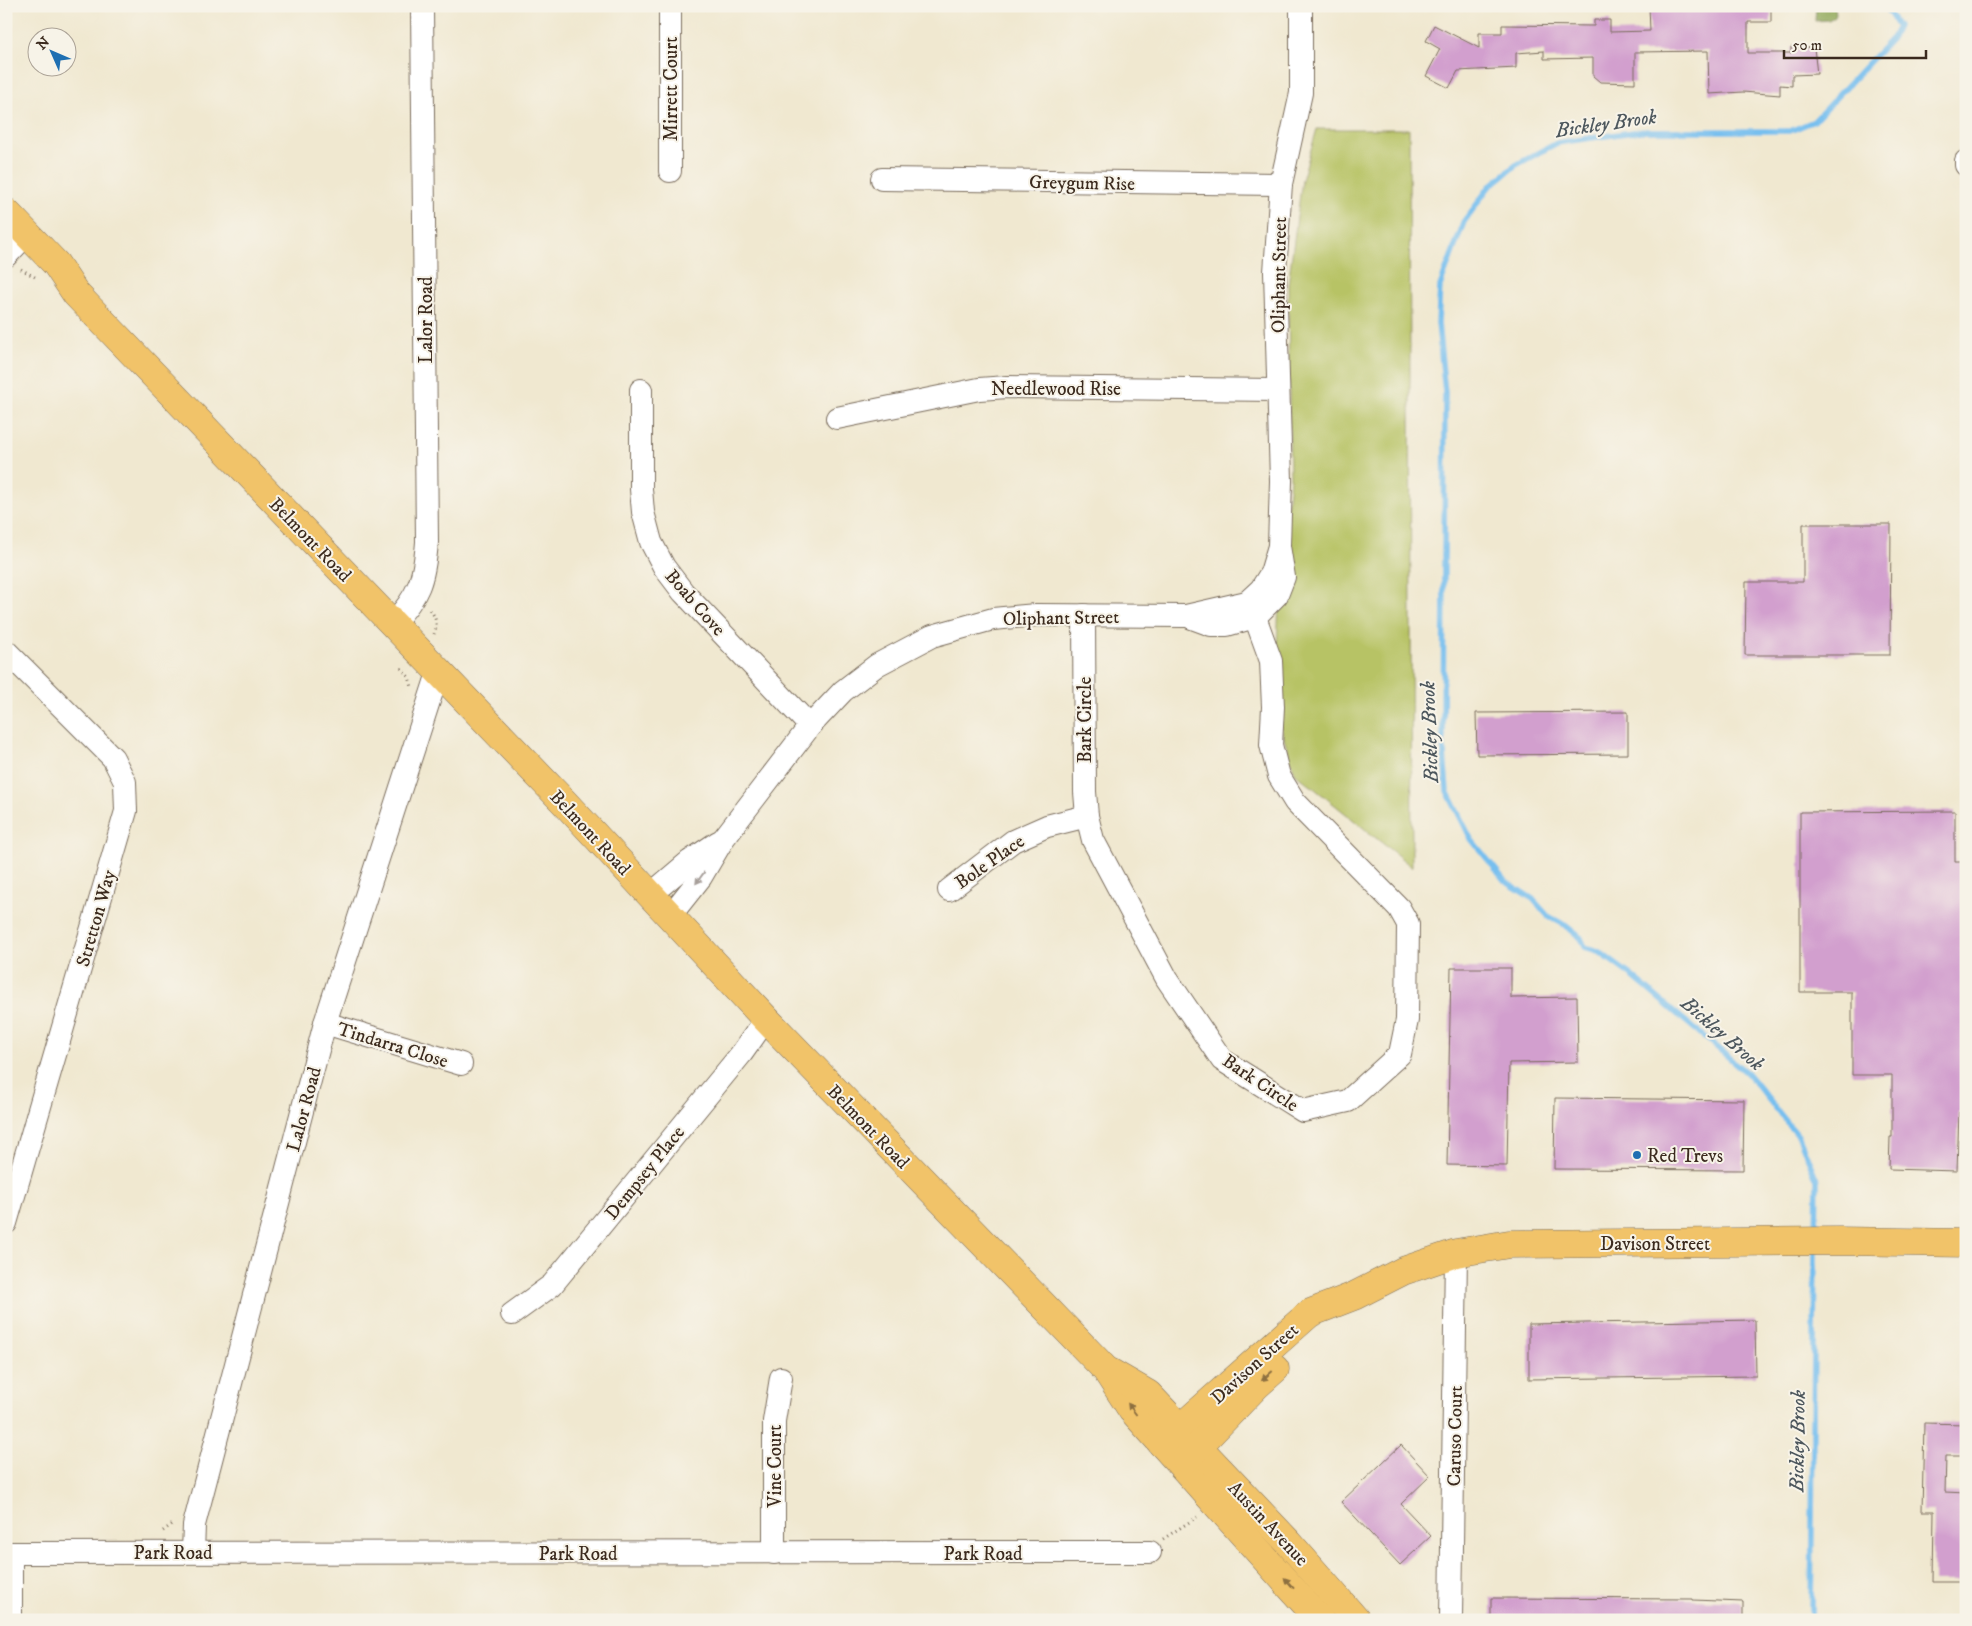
<svg xmlns="http://www.w3.org/2000/svg" width="1972" height="1626" viewBox="0 0 1972 1626" font-family="'IM FELL DW Pica',serif">
<rect width="100%" height="100%" fill="#f7f3e8"/>
<filter id="ink" filterUnits="userSpaceOnUse"><feTurbulence type="fractalNoise" baseFrequency=".02" numOctaves="2"/><feDisplacementMap in="SourceGraphic" scale="10" xChannelSelector="R" yChannelSelector="G"/><feConvolveMatrix kernelMatrix="1 2 1 2 8 2 1 2 1" color-interpolation-filters="sRGB"/></filter>
<filter id="wash" filterUnits="userSpaceOnUse"><feTurbulence type="fractalNoise" baseFrequency=".0096" numOctaves="4" result="noise"/><feDisplacementMap in="SourceGraphic" scale="20" xChannelSelector="R" yChannelSelector="G"/><feGaussianBlur stdDeviation="1.12" result="paint"/><feColorMatrix in="noise" values="0 0 0 0 0 0 0 0 0 0 0 0 0 0 0 0 0 1.4 0 .05"/><feComposite in="paint" operator="in"/></filter>
<g filter="url(#wash)">
<rect width="100%" height="100%" fill="#f0e8d0"/>
<path fill="#b7c365" stroke="#797642" d="M1317,129H1409L1412,867L1295,773L1274,706L1279,603L1290,478L1288,285L1302,180Z"/>
<path fill="#91a95a" stroke="#666a3c" d="M1816,6H1835L1836,14L1829,20L1815,21Z"/>
<g fill="none" stroke-linecap="round" stroke-linejoin="round">
<g stroke="#77bfef" stroke-width="5.5">
<path d="M1816,1235L1817,1180L1799,1137L1747,1073L1632,976L1598,951L1585,947L1581,938L1565,925L1548,916L1533,899L1505,881L1471,839L1447,791L1443,740L1445,393L1438,323L1440,286L1464,222L1489,187L1516,165L1557,143L1640,131H1790L1814,121L1893,37L1898,26L1888,11L1890,6"/>
<path d="M1811,1620L1815,1250"/>
</g>
</g>
<g id="blocks">
<g fill="#d29fce">
<path d="M1649,6H1771V22H1748V53H1791V47L1814,48L1817,74L1792,75V86L1780,85V95L1743,92L1709,94L1708,51L1635,52V83L1600,82L1593,76V58L1544,59V51L1516,53V68L1458,71L1449,88L1426,76L1440,49L1426,41L1434,25L1479,48V33H1502V25L1594,26V20H1610V32L1650,31Z"/>
<path d="M1803,524H1891L1890,655H1745L1746,582H1803Z"/>
<path d="M1628,712V754L1477,755L1476,713Z"/>
<path d="M1955,811V862H1966V1112H1959L1957,1171L1889,1169L1890,1137H1892V1075H1852V992H1800V812Z"/>
<path d="M1451,968H1511V998L1577,997L1578,1062L1509,1063L1507,1166L1447,1165Z"/>
<path d="M1555,1098L1744,1100L1743,1170L1554,1169Z"/>
<path d="M1755,1320L1756,1376L1529,1379V1324Z"/>
<path d="M1924,1423L1966,1424V1456H1946L1945,1492L1966,1493V1582H1933L1934,1511H1922Z"/>
<path d="M1401,1445L1430,1476L1401,1504L1431,1536L1400,1565L1341,1502Z"/>
<path d="M1491,1598L1693,1599V1600L1743,1602V1620H1491Z"/>
</g>
</g>
</g>
<g filter="url(#ink)">
<use href="#blocks" fill-opacity="0" stroke="#7a6c5c" stroke-width="1"/>
<g fill="none" stroke-linecap="round" stroke-linejoin="round">
<defs>
<g id="minor">
<path d="M670,6V171"/>
<path d="M1966,161V165"/>
<path d="M882,179L1281,184"/>
<path d="M6,256L28,233"/>
<path d="M641,390V489L643,512L651,542L664,567L683,592L810,726"/>
<path d="M837,418L979,389L1007,387L1277,390"/>
<path d="M1084,615L1085,792L1087,816L1093,840L1167,979L1222,1060L1303,1111L1348,1101L1400,1054L1407,1020L1408,924L1399,908L1295,802L1279,776L1271,745L1273,707L1271,661L1255,617L1247,602"/>
<path d="M1192,618L1211,625H1227L1255,617L1277,595L1284,577L1279,546L1281,481L1275,272L1281,184L1301,93V6"/>
<path d="M393,623C419,595 424,580 427,542L422,6"/>
<path d="M6,651L113,758L125,782L126,811L6,1223"/>
<path d="M949,890L1013,841L1047,826L1087,816"/>
<path d="M650,895L690,861L718,842"/>
<path d="M670,916L701,877L724,838L810,726L843,691L877,665L932,636L993,619L1036,615L1186,616L1247,602L1261,589L1271,573L1279,546"/>
<path d="M325,1023L461,1064"/>
<path d="M512,1314L552,1285L742,1053L766,1019"/>
<path d="M193,1552L194,1525L325,1023L438,673"/>
<path d="M6,1553L1150,1552"/>
<path d="M11,1553V1620"/>
<path d="M774,1553V1421L781,1378"/>
<path d="M1451,1620L1456,1253"/>
</g>
<g id="major">
<path d="M6,212L56,264L76,294L564,802L766,1019L1106,1370L1132,1410L1320,1620"/>
<path d="M1110,1372L1148,1394L1289,1543L1356,1620"/>
<path d="M1162,1444L1310,1313L1354,1296L1403,1271L1456,1253L1509,1244L1839,1241L1966,1243"/>
<path d="M1186,1459L1256,1386L1275,1369"/>
</g>
</defs>
<use href="#minor" stroke="#7a6c5c" stroke-width="24"/>
<use href="#major" stroke="#7a6c5c" stroke-width="29"/>
<g stroke="#7a6c5c" stroke-width="3" stroke-dasharray="1 4" stroke-linecap="butt">
<path d="M21,269L35,277"/>
<path d="M430,610C436,617 438,625 434,634"/>
<path d="M401,668L409,677L412,687"/>
<path d="M163,1531L174,1523"/>
<path d="M1163,1539L1197,1517"/>
</g>
<use href="#minor" stroke="#fff" stroke-width="22"/>
<use href="#major" stroke="#f1c369" stroke-width="28"/>
</g>
<defs><path id="oneway-solid" d="M-6-.8H1V-3.2L6.5 0L1 3.2V.8H-6Z" transform="scale(1.25)"/></defs>
<use fill="#a79f9a" href="#oneway-solid" transform="translate(700 878) rotate(126)"/>
<g fill="#8d6f40">
<use href="#oneway-solid" transform="translate(1267 1376) rotate(139)"/>
<use href="#oneway-solid" transform="translate(1132 1409) rotate(-127)"/>
<use href="#oneway-solid" transform="translate(1289 1583) rotate(-132)"/>
</g>
</g>
<circle fill="#1f6fb2" stroke="#f7f3e8" stroke-width="2" cx="1637" cy="1155" r="5"/>
<g text-anchor="middle" stroke-width="4" stroke-linejoin="round" paint-order="stroke">
<g font-size="19" fill="#3b2a1e" stroke="#f7f3e8">
<text transform="translate(670 89) rotate(-90)" y="7">Mirrett Court</text>
<text transform="translate(1082 182) rotate(1)" y="7">Greygum Rise</text>
<text transform="translate(1278 275) rotate(-89)" y="7">Oliphant Street</text>
<text transform="translate(425 320) rotate(-90)" y="7">Lalor Road</text>
<text x="1056" y="395">Needlewood Rise</text>
<text transform="translate(311 539) rotate(46)" y="7">Belmont Road</text>
<text transform="translate(696 602) rotate(49)" y="7">Boab Cove</text>
<text transform="translate(1061 617) rotate(-1)" y="7">Oliphant Street</text>
<text transform="translate(1084 720) rotate(-90)" y="7">Bark Circle</text>
<text transform="translate(591 832) rotate(47)" y="7">Belmont Road</text>
<text transform="translate(989 861) rotate(-35)" y="7">Bole Place</text>
<text transform="translate(95 918) rotate(-74)" y="7">Stretton Way</text>
<text transform="translate(393 1044) rotate(17)" y="7">Tindarra Close</text>
<text transform="translate(1261 1082) rotate(34)" y="7">Bark Circle</text>
<text transform="translate(303 1109) rotate(-75)" y="7">Lalor Road</text>
<text transform="translate(869 1126) rotate(46)" y="7">Belmont Road</text>
<text transform="translate(644 1172) rotate(-51)" y="7">Dempsey Place</text>
<text x="1655" y="1250">Davison Street</text>
<text transform="translate(1254 1363) rotate(-42)" y="7">Davison Street</text>
<text transform="translate(1454 1436) rotate(-89)" y="7">Caruso Court</text>
<text transform="translate(774 1466) rotate(-90)" y="7">Vine Court</text>
<text transform="translate(1269 1523) rotate(47)" y="7">Austin Avenue</text>
<text x="173" y="1559">Park Road</text>
<text x="578" y="1560">Park Road</text>
<text x="983" y="1560">Park Road</text>
</g>
<g font-size="19" fill="#3b2a1e" stroke="#f7f3e8" text-anchor="start">
<text x="1647" y="1162">Red Trevs</text>
</g>
<g font-size="20" font-style="italic" fill="#4d575d" stroke="#f7f3e8">
<text transform="translate(1606 123) rotate(-8)" y="7">Bickley Brook</text>
<text transform="translate(1429 732) rotate(-92)" y="7">Bickley Brook</text>
<text transform="translate(1723 1033) rotate(41)" y="7">Bickley Brook</text>
<text transform="translate(1797 1441) rotate(-89)" y="7">Bickley Brook</text>
</g>
</g>
<rect width="1972" height="1626" fill="none" stroke="#f7f3e8" stroke-width="25"/>
<g transform="translate(52 52) rotate(315)"><circle r="24" fill="#f7f3e8" stroke="#aca397"/>
<path d="M0-4L9 19L0 12L-9 19Z" fill="#1f6fb2"/>
<text y="-8" font-size="14" font-weight="bold" text-anchor="middle" fill="#3b2a1e">N</text>
</g>
<path d="M1784 50v8h142v-8" fill="none" stroke="#3b2a1e" stroke-width="2.5"/>
<text x="1792" y="50" font-size="15" fill="#3b2a1e" stroke="#f7f3e8" stroke-width="4" paint-order="stroke">50 m</text>
</svg>
